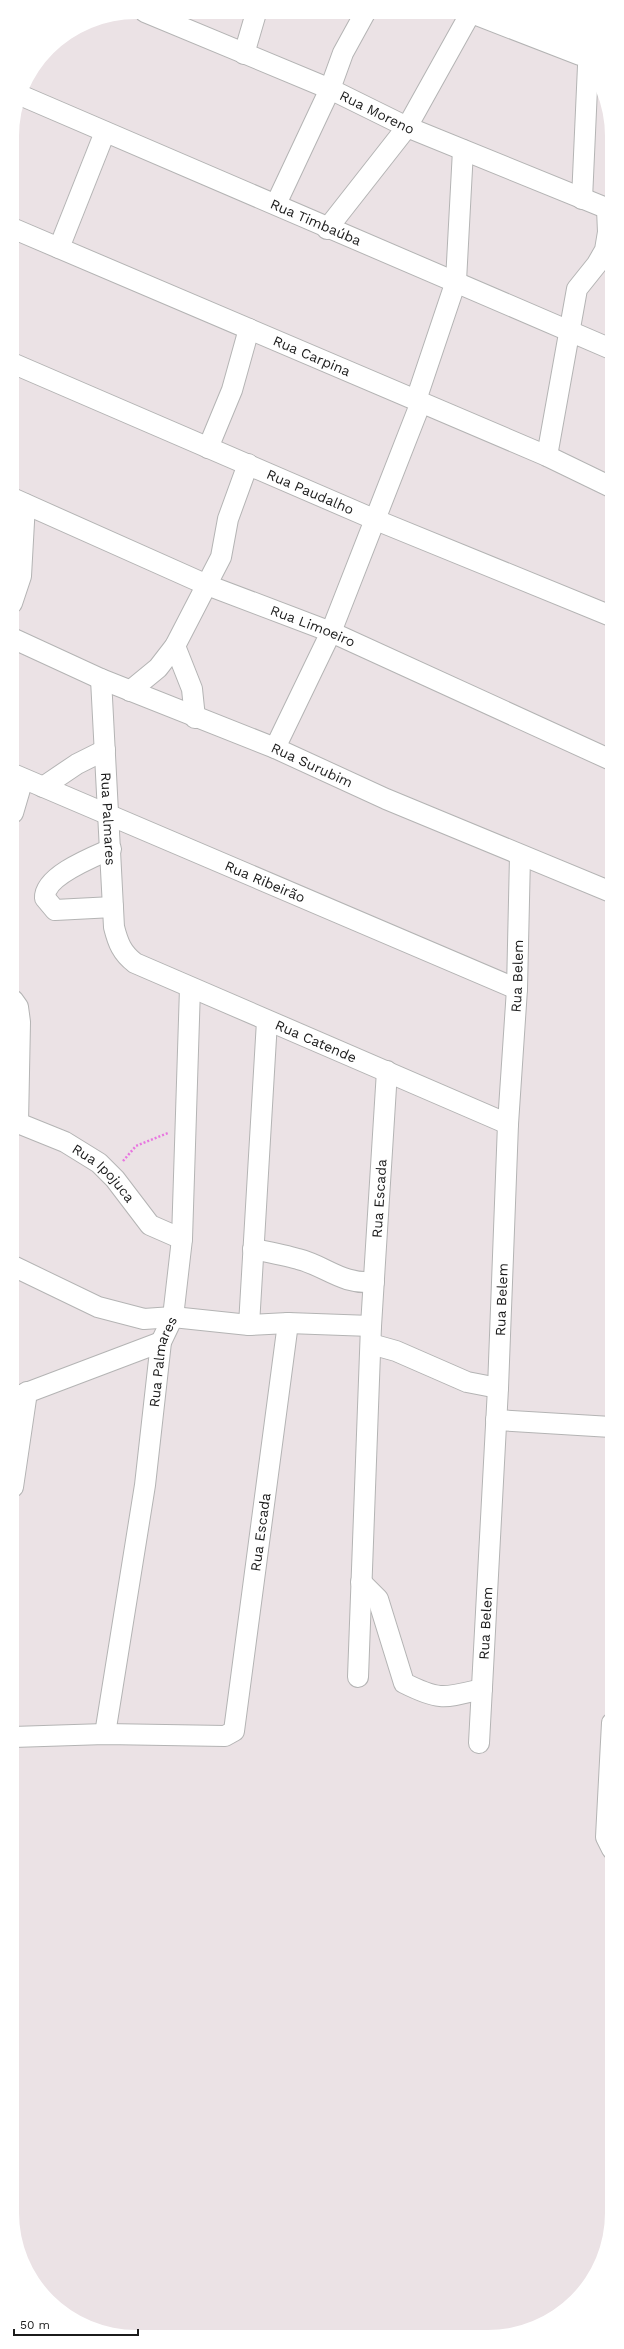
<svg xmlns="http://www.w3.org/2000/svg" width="624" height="2349" viewBox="0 0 624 2349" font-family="'Work Sans',sans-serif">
<rect width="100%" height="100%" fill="#ebe2e5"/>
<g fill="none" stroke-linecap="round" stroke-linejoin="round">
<defs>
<g id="minor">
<path id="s1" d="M145,12L330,89L407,127L611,210"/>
<path d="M474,14L580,55"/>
<path d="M244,54L256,13"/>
<path id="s2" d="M20,95L611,349"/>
<path d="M582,199L588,66"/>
<path d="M276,204L330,89L343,53L365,13"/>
<path id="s3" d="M12,228L547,456L611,487"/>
<path d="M327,229L407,127L470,14"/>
<path d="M59,248L105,132"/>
<path id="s4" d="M12,363L376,520L611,616"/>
<path d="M416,400L456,281L463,150"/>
<path d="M208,448L232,390L249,329"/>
<path d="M547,456L577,289L597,264L605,250L608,232L607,209"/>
<path id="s5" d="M12,498L207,585L331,632L611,760"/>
<path d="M12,603L21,576L25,504"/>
<path id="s6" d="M12,638L101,679L275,748L386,799L611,892"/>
<path d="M175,646L192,689L195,718"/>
<path id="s7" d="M101,679L114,927C118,943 122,953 135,963L508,1124"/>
<path d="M130,691L158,668L175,646L221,557L228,519L248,464"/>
<path d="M275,748L331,632L421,402"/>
<path id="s8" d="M13,774L517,989"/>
<path d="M43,787L77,764L105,750"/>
<path d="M13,813L23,779"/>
<path d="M111,849C93,857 44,876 45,898L55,910L113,907"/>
<path d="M13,1000L18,1007L20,1022L18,1123"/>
<path id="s9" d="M13,1121L65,1142L99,1163L115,1179L150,1225L182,1239"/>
<path d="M253,1249C268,1252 284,1255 298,1259C326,1266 342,1285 374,1282"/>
<path d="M13,1266L98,1307L144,1319L173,1317L249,1325L288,1323L371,1326"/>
<path d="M249,1325L267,1021"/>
<path d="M371,1344L396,1351L467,1382L498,1388"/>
<path d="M13,1398L161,1342"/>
<path d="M496,1420L611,1427"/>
<path d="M13,1487L27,1392"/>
<path d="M361,1582L378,1599L404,1683C440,1701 444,1698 482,1689"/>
<path id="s10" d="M358,1677L371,1326L387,1071"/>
<path d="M612,1723L606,1837L612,1849"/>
<path id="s11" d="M105,1734L145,1485L161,1342L173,1317L182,1239L190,988"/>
<path id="s12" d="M13,1737L105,1734L225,1736L234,1731L288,1323"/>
<path id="s13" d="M479,1743L498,1388L508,1124L517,989L520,856"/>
</g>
</defs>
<use href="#minor" stroke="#b4b4b4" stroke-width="22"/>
<path stroke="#e876e0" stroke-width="2.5" stroke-dasharray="2 2" stroke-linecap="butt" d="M123,1161L136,1146L168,1133"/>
<use href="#minor" stroke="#fff" stroke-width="20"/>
</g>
<g text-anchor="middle" stroke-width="4" stroke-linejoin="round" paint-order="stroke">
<g font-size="14" fill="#1b1b1b" stroke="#fff">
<text dy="5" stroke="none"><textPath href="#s1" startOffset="253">Rua Moreno</textPath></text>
<text dy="5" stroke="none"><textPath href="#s2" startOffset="322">Rua Timbaúba</textPath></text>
<text dy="5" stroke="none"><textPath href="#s3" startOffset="326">Rua Carpina</textPath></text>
<text dy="5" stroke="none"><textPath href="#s4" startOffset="325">Rua Paudalho</textPath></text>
<text dy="5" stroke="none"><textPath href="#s5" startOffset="327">Rua Limoeiro</textPath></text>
<text dy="5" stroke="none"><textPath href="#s6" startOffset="326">Rua Surubim</textPath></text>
<text dy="5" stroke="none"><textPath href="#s7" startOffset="140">Rua Palmares</textPath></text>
<text dy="5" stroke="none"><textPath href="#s8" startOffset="274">Rua Ribeirão</textPath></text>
<text dy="5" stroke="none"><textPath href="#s13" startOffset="768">Rua Belem</textPath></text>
<text dy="5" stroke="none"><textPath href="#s7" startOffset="488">Rua Catende</textPath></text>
<text dy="5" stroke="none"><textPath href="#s9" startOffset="106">Rua Ipojuca</textPath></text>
<text dy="5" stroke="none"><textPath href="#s10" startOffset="479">Rua Escada</textPath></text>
<text dy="5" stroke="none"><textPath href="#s13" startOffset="444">Rua Belem</textPath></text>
<text dy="5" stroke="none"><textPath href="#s11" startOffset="377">Rua Palmares</textPath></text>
<text dy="5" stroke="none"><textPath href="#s12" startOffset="423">Rua Escada</textPath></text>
<text dy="5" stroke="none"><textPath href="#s13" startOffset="120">Rua Belem</textPath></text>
</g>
</g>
<path d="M0 0H624V2349H0ZM136 19H488A117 117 0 0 1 605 136V2213A117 117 0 0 1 488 2330H136A117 117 0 0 1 19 2213V136A117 117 0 0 1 136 19Z" fill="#fff" fill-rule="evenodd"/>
<path d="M14 2329v6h124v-6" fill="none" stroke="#1b1b1b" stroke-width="2"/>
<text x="20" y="2329" font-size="12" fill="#1b1b1b" stroke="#ffffff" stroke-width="3" paint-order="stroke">50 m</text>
</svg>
